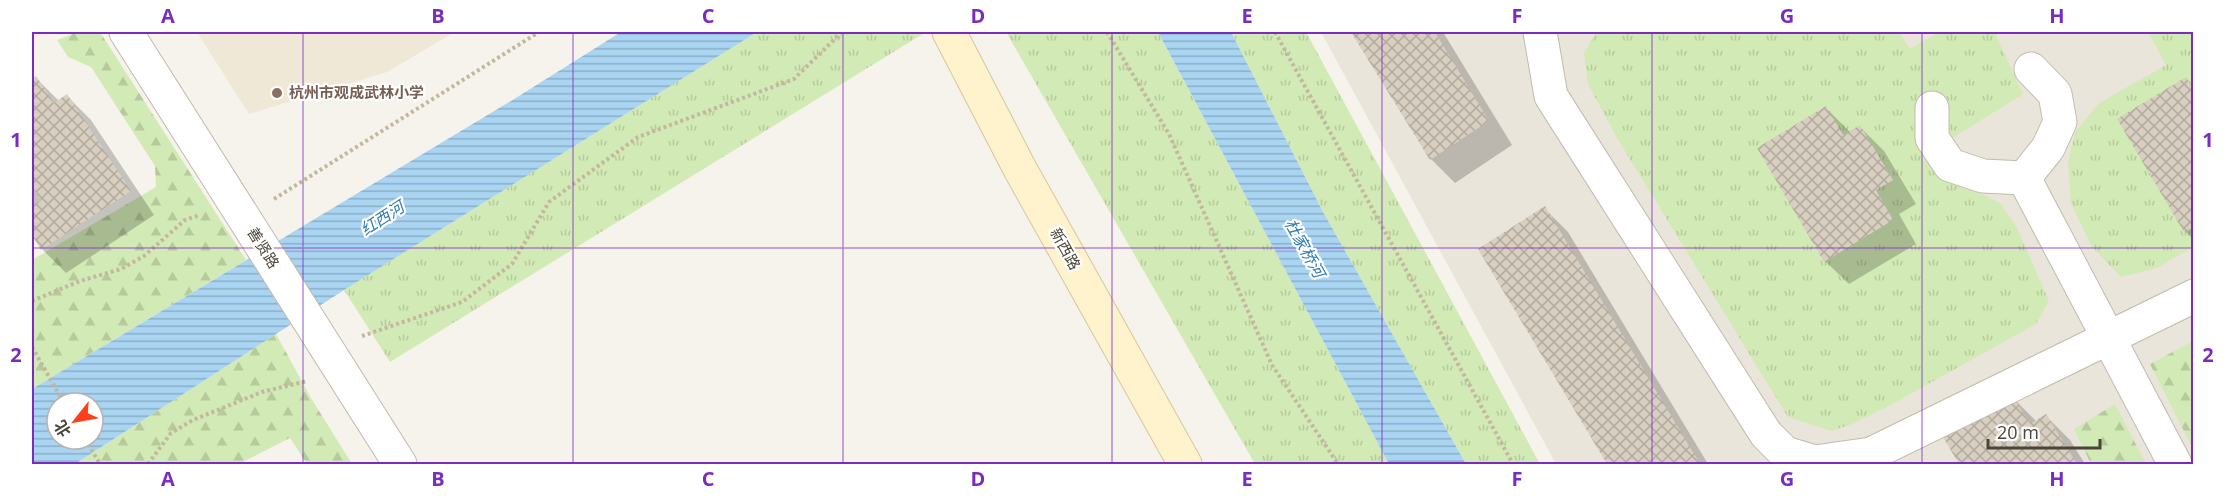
<svg xmlns="http://www.w3.org/2000/svg" width="2225" height="496" viewBox="0 0 2225 496" font-family="'Open Sans','Noto Sans SC',sans-serif">
<defs>
<pattern id="grass-tufts" width="24" height="20" patternUnits="userSpaceOnUse" patternTransform="scale(1.5)"><rect width="24" height="20" fill="#d2eab5"/><path d="M3 7l-1-3M5 7V3M7 7l1-3M15 17l-1-3M17 17v-4M19 17l1-3" fill="none" stroke="#b6ca9c"/></pattern>
<pattern id="forest-firs" width="22" height="20" patternUnits="userSpaceOnUse" patternTransform="scale(1.5)"><rect width="22" height="20" fill="#d2eab5"/><path d="M5 1l3.5 6h-7zM16 11l3.5 6h-7z" fill="#b6ca9c"/></pattern>
<pattern id="water-rules" width="6" height="5" patternUnits="userSpaceOnUse" patternTransform="scale(1.5)"><rect width="6" height="5" fill="#a9d4f2"/><path d="M0 2.5h6" fill="none" stroke="#8caec5"/></pattern>
<pattern id="building-cross-hatch" width="8" height="8" patternUnits="userSpaceOnUse" patternTransform="scale(1.5)"><rect width="8" height="8" fill="#d8cfc1"/><path d="M0 0l8 8M0 8l8-8" fill="none" stroke="#b1aa9e"/></pattern>
</defs>
<rect width="100%" height="100%" fill="#f6f3ec"/>
<path fill="#eae5da" d="M1321,32H2193V464H1556Z"/>
<path fill="#efe8d6" d="M197,32H455L387,72L249,114Z"/>
<g fill="url(#grass-tufts)">
<path d="M757,32H926L390,362L344,290Z"/>
<path d="M1006,32H1158L1389,464H1255Z"/>
<path d="M1231,32H1306L1540,464H1466L1323,212Z"/>
<path d="M1599,32H1899L1910,49L1939,32H2000L1996,35L2023,94L1922,157L1943,180L1971,188L2000,203L2017,228L2049,301L2036,324L1887,407L1850,425L1831,431L1788,417L1617,138L1588,84L1584,53L1595,34Z"/>
<path d="M2148,32H2193V247L2157,268L2121,277L2092,247L2071,204L2068,162L2075,132L2099,103L2166,65Z"/>
</g>
<g fill="url(#forest-firs)">
<path d="M78,32H100L246,260L32,389V260L156,187L155,166L91,67L68,57L57,40Z"/>
<path d="M276,334L311,398L352,464H307L290,438L239,464H75Z"/>
<path d="M2193,341V449L2150,364Z"/>
<path d="M2115,404L2146,464H2091L2074,429Z"/>
</g>
<g fill="url(#water-rules)" fill-rule="evenodd">
<path d="M621,32H757L344,290L75,464H32V389L511,101ZM57,403H93V439H57Z"/>
<path d="M1158,32H1231L1323,212L1466,464H1389Z"/>
</g>
<g fill="#0003">
<path d="M1353,32H1443L1512,145L1455,183L1431,159Z"/>
<path d="M36,78L59,101L67,96L91,120L154,215L66,273L42,249L32,232V81Z"/>
<path d="M2186,79L2194,87V240L2185,231L2119,119Z"/>
<path d="M1826,108L1850,132L1860,127L1884,151L1916,204L1899,214L1916,244L1849,284L1825,261Z"/>
<path d="M1544,208L1568,232L1708,464H1609L1480,250Z"/>
<path d="M2012,397L2037,422L2046,416L2070,440L2085,464H1961L1945,438Z"/>
</g>
<g fill="url(#building-cross-hatch)">
<path d="M1351,32H1435L1489,121L1430,160Z"/>
<path d="M36,76L54,103L67,94L131,191L41,250L32,235V206L41,200L35,190L32,192V79Z"/>
<path d="M2186,77L2194,90V227L2184,232L2117,119Z"/>
<path d="M1826,106L1843,135L1860,125L1893,180L1876,190L1893,220L1824,262L1757,148Z"/>
<path d="M1545,206L1700,464H1607L1478,249Z"/>
<path d="M2012,395L2030,424L2046,414L2077,464H1959L1943,437Z"/>
</g>
<g fill="none" stroke-linecap="round" stroke-linejoin="round">
<defs>
<g id="street">
<path d="M126,32L400,464"/>
<path d="M1540,32L1551,96L1766,434L1785,453L1815,462L1871,454L2194,296"/>
<path d="M1932,108V138L1950,165L1983,176L2024,178"/>
<path d="M2024,178L2175,464"/>
<path d="M2024,178L2048,148L2060,122L2055,94L2031,69"/>
</g>
<path id="secondary" d="M949,32L1020,169L1185,464"/>
</defs>
<use href="#street" stroke="#c2bbae" stroke-width="35"/>
<use href="#secondary" stroke="#d6c79b" stroke-width="35"/>
<g stroke="#c4b79f" stroke-width="4" stroke-dasharray="3 3" stroke-linecap="butt">
<path d="M1107,32L1169,134L1272,365L1338,464"/>
<path d="M1275,32L1513,464"/>
<path d="M274,199L539,32"/>
<path d="M32,301L80,281L121,269L144,256L185,220L200,215"/>
<path d="M362,336L462,302L512,264L549,202L638,137L794,79L842,32"/>
<path d="M32,347L64,403"/>
<path d="M85,439L100,464"/>
<path d="M148,464L171,433L193,420L262,392L307,381"/>
</g>
<use href="#street" stroke="#fff" stroke-width="33"/>
<use href="#secondary" stroke="#fff3cd" stroke-width="33"/>
</g>
<path fill="none" stroke="#7b2cbf" stroke-width="1.5" stroke-opacity="0.55" d="M303,32V464M573,32V464M843,32V464M1112,32V464M1382,32V464M1652,32V464M1922,32V464M32,248H2194"/>
<circle fill="#8d6e63" stroke="#fff" stroke-width="2" cx="277" cy="93" r="6"/>
<g text-anchor="middle" stroke-width="4.5" stroke-linejoin="round" paint-order="stroke">
<g font-size="15" font-weight="bold" fill="#785e54" stroke="#fff" text-anchor="start">
<text x="289" y="98">杭州市观成武林小学</text>
</g>
<g font-size="15" fill="#4b4439" stroke="#fff">
<text transform="translate(263 248) rotate(58)" y="5">善贤路</text>
<text transform="translate(1065 249) rotate(61)" y="5">新西路</text>
</g>
<g font-size="16" font-style="italic" fill="#2e7ab2" stroke="#fff">
<text transform="translate(382 218) rotate(-33)" y="6">红西河</text>
<text transform="translate(1305 248) rotate(61)" y="6">杜家桥河</text>
</g>
</g>
<rect width="2225" height="496" fill="none" stroke="#ffffff" stroke-width="66"/>
<g transform="translate(75 421) rotate(239)"><circle r="28" fill="#ffffff" stroke="#b7b4b0" stroke-width="1.5"/>
<path d="M0-4.5L10 22L0 15L-10 22Z" fill="#fc3f1d"/>
<text y="-9" font-size="16" font-weight="bold" text-anchor="middle" fill="#4b4439">北</text>
</g>
<path d="M1988 439v9h112v-9" fill="none" stroke="#4b4439" stroke-width="3"/>
<text x="1997" y="439" font-size="18" fill="#4b4439" stroke="#ffffff" stroke-width="4.5" paint-order="stroke">20 m</text>
<rect x="33" y="33" width="2159" height="430" fill="none" stroke="#7b2cbf" stroke-width="2"/>
<g font-size="20" text-anchor="middle" font-weight="bold" fill="#7b2cbf">
<text x="168" y="23">A</text>
<text x="438" y="23">B</text>
<text x="708" y="23">C</text>
<text x="978" y="23">D</text>
<text x="1247" y="23">E</text>
<text x="1517" y="23">F</text>
<text x="1787" y="23">G</text>
<text x="2057" y="23">H</text>
<text x="16" y="147">1</text>
<text x="2208" y="147">1</text>
<text x="16" y="362">2</text>
<text x="2208" y="362">2</text>
<text x="168" y="486">A</text>
<text x="438" y="486">B</text>
<text x="708" y="486">C</text>
<text x="978" y="486">D</text>
<text x="1247" y="486">E</text>
<text x="1517" y="486">F</text>
<text x="1787" y="486">G</text>
<text x="2057" y="486">H</text>
</g>
</svg>
